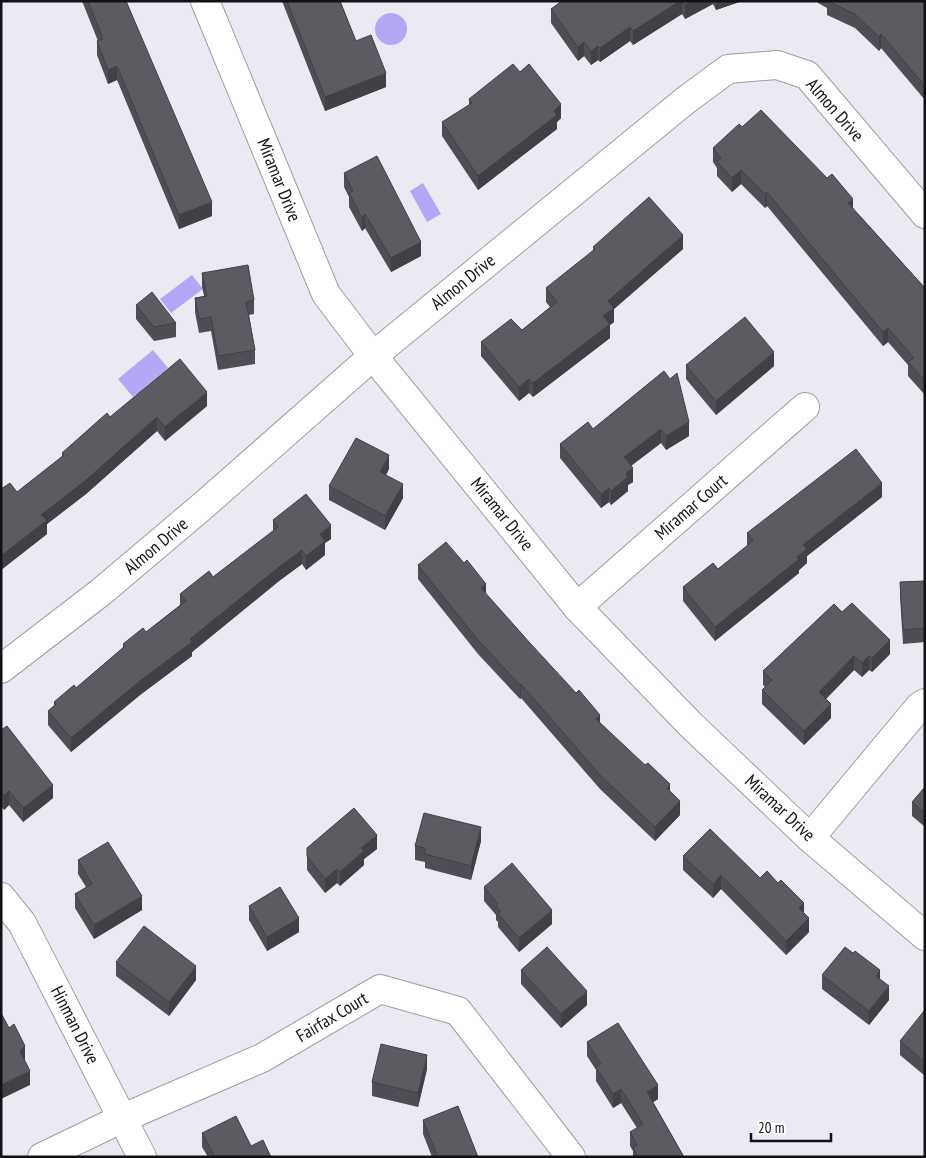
<svg xmlns="http://www.w3.org/2000/svg" width="926" height="1158" viewBox="0 0 926 1158" font-family="'PT Sans Narrow',sans-serif">
<rect width="100%" height="100%" fill="#ebeaf3"/>
<g fill="#b6a7f6">
<circle cx="391" cy="29" r="16"/>
<path d="M423,183L441,214L427,222L410,191Z"/>
<path d="M192,275L203,289L171,313L160,299Z"/>
<path d="M153,350L168,368L144,388L140,399L136,394L133,397L118,379Z"/>
</g>
<g fill="none" stroke-linecap="round" stroke-linejoin="round">
<defs>
<g id="minor">
<path d="M205,1L326,294L373,356L577,607L690,724L810,838L925,936"/>
<path d="M577,607L805,407"/>
<path d="M1,669L101,592L205,504L373,356L686,100L728,69L777,65L807,75L925,214"/>
<path d="M810,838L919,707L925,703"/>
<path d="M1,897L22,923L142,1157"/>
<path d="M42,1157L123,1118L262,1058L380,989L458,1011L571,1157"/>
</g>
</defs>
<use href="#minor" stroke="#9d9ca5" stroke-width="30"/>
<use href="#minor" stroke="#fff" stroke-width="28"/>
</g>
<g fill="#4f4e54">
<path d="M82,1H126L212,216L179,229L117,80L108,84L97,55V41H98Z"/>
<path d="M282,1H340L356,41L386,87L325,111Z"/>
<path d="M562,1H742L716,10L713,4L685,19L682,14L633,45L630,41L600,62L598,60L591,65L584,56L578,61L551,23V9Z"/>
<path d="M818,1H922L925,4V100L881,48L879,51L855,28L827,15V8L818,3Z"/>
<path d="M469,99L561,118L557,122V129L478,190L442,136V122L469,105Z"/>
<path d="M742,127L853,208L925,288V395L908,376V365L888,342L883,346L767,206L765,208L741,184L732,192L717,176V168L713,162V148Z"/>
<path d="M344,173L421,256L391,272L365,228L362,231L349,207V197L344,187Z"/>
<path d="M593,247L683,249L614,309V322L610,325V338L533,397L529,393L519,401L481,356V342L522,330L550,307L546,302V288L593,251Z"/>
<path d="M202,273L254,300V314L249,315L255,350V364L218,370L211,331L199,333L195,312V298L204,296L202,287Z"/>
<path d="M136,305L176,323V337L154,341L136,319Z"/>
<path d="M686,365L774,366L716,415L686,379Z"/>
<path d="M664,371L689,436L666,450L661,443L631,466L633,482L628,485V491L611,505L609,502L601,508L560,458V444L593,429Z"/>
<path d="M207,406L165,441L157,431L86,494L47,524V534L1,570V489L17,492L62,457V453L110,417Z"/>
<path d="M389,469L386,475L403,498L385,530L329,500V486Z"/>
<path d="M882,497L807,556V563L799,570V573L715,641L683,601V587L718,569L747,546V533Z"/>
<path d="M273,520L331,539L325,543V555L306,570L302,564L279,581L192,652V656L140,695L71,752L48,725V711L54,706V702L76,688L123,648V644L146,632L180,605V594L213,577L273,531Z"/>
<path d="M464,563L486,594L600,723L670,792L680,815L655,841L600,789L521,698L520,699L478,654L418,579V565Z"/>
<path d="M925,581V642L903,644L900,596V582Z"/>
<path d="M842,612L890,654L872,672L869,670L862,677L854,670L826,699L831,718L804,745L762,704V690L765,687L763,685V671Z"/>
<path d="M1,730L53,798L23,822L9,805L4,810L1,806Z"/>
<path d="M925,787V827L912,816V802Z"/>
<path d="M481,841L471,880L425,868V862L415,860V846Z"/>
<path d="M307,848L377,849L364,859V865L340,886L337,883L325,893L307,870Z"/>
<path d="M683,856L804,914L809,932L786,955L721,889L713,898L683,870Z"/>
<path d="M78,860L142,910L94,939L75,908V894L86,887L78,874Z"/>
<path d="M484,887L552,924L519,952L498,927V922L496,920V915L484,901Z"/>
<path d="M249,906L299,932L267,951L249,920Z"/>
<path d="M116,962L196,980L169,1016L116,976Z"/>
<path d="M521,970L587,1005L561,1028L521,984Z"/>
<path d="M822,975L880,979L889,1000L869,1025L822,989Z"/>
<path d="M925,1012V1076L900,1055V1041Z"/>
<path d="M587,1042L658,1099L653,1102L684,1157H633V1151L630,1146V1132L637,1128L621,1103L613,1108L596,1081V1070L587,1056Z"/>
<path d="M427,1069L418,1107L372,1096V1082Z"/>
<path d="M423,1120L478,1157H432L423,1134Z"/>
<path d="M202,1133L251,1146L271,1157H208L202,1147Z"/>
</g>
<g fill="#404045">
<path d="M680,1H682V14L633,45V31Z"/>
<path d="M691,1H713V4L685,19V5Z"/>
<path d="M716,1H742L716,10Z"/>
<path d="M630,27V41L600,62V48Z"/>
<path d="M881,34V48L879,51V37Z"/>
<path d="M584,42V56L578,61V47Z"/>
<path d="M598,46V60L591,65V51Z"/>
<path d="M117,66V80L108,84V70Z"/>
<path d="M386,73V87L325,111V97Z"/>
<path d="M561,104V118L557,122V129L478,190V176Z"/>
<path d="M741,170V184L732,192V178Z"/>
<path d="M767,192V206L765,208V194Z"/>
<path d="M853,199V213L848,203Z"/>
<path d="M212,202V216L179,229V215Z"/>
<path d="M365,214V228L362,231V218Z"/>
<path d="M683,235V249L614,309V322L610,325V338L533,397V383L603,316L608,301Z"/>
<path d="M421,242V256L391,272V258Z"/>
<path d="M888,328V342L883,346V332Z"/>
<path d="M774,352V366L716,415V401Z"/>
<path d="M529,379V393L519,401V387Z"/>
<path d="M207,392V406L165,441V427Z"/>
<path d="M157,417V431L86,494L47,524V534L1,570V556L41,515Z"/>
<path d="M689,422V436L666,450V436Z"/>
<path d="M661,429V443L624,471V457Z"/>
<path d="M389,455V469L380,486V472Z"/>
<path d="M633,468V482L628,485V491L611,505V491L626,473Z"/>
<path d="M882,483V497L807,556V563L799,570V573L715,641V627L797,557L803,545Z"/>
<path d="M403,484V498L385,530V516Z"/>
<path d="M609,488V502L601,508V494Z"/>
<path d="M331,525V539L325,543V555L306,570V556L320,534Z"/>
<path d="M302,550V564L279,581L192,652V656L140,695L71,752V738L190,639L279,567Z"/>
<path d="M486,584V598L481,588Z"/>
<path d="M890,640V654L872,672V658Z"/>
<path d="M854,656V670L819,706V692Z"/>
<path d="M869,656V670L862,677V663Z"/>
<path d="M521,684V698L520,699V685Z"/>
<path d="M831,704V718L804,745V731Z"/>
<path d="M600,715V729L596,719Z"/>
<path d="M670,784V798L667,788Z"/>
<path d="M53,785V798L23,822V808Z"/>
<path d="M9,791V805L4,810V796Z"/>
<path d="M680,801V815L655,841V827Z"/>
<path d="M481,827V841L471,880V866Z"/>
<path d="M377,835V849L364,859V865L340,886V872L361,848Z"/>
<path d="M337,869V883L325,893V879Z"/>
<path d="M721,875V889L713,898V884Z"/>
<path d="M142,896V910L94,939V925Z"/>
<path d="M804,903V917L799,908Z"/>
<path d="M552,910V924L519,952V938Z"/>
<path d="M299,918V932L267,951V937Z"/>
<path d="M809,918V932L786,955V941Z"/>
<path d="M196,966V980L169,1016V1002Z"/>
<path d="M880,970V984L876,976Z"/>
<path d="M889,986V1000L869,1025V1011Z"/>
<path d="M587,991V1005L561,1028V1014Z"/>
<path d="M25,1046V1060L20,1065V1051Z"/>
<path d="M427,1055V1069L418,1107V1093Z"/>
<path d="M30,1071V1085L1,1099V1085Z"/>
<path d="M658,1085V1099L647,1106V1092Z"/>
<path d="M621,1089V1103L613,1108V1094Z"/>
</g>
<g fill="#5c5b62" stroke="#404045">
<path d="M88,1H126L212,202L179,215L117,66L108,70L97,41L103,39Z"/>
<path d="M287,1H340L356,41L371,35L386,73L325,97Z"/>
<path d="M562,1H680L633,31L630,27L600,48L598,46L591,51L584,42L578,47L551,9Z"/>
<path d="M682,1H691L685,5Z"/>
<path d="M827,1H922L925,4V86L881,34L879,37L855,14Z"/>
<path d="M513,64L520,72L529,64L561,104L554,111L557,115L478,176L442,122L472,103L469,99Z"/>
<path d="M761,110L827,178L832,174L853,199L848,203L925,288V381L908,362L914,358L888,328L883,332L767,192L765,194L741,170L732,178L717,162L721,158L713,148L739,124L742,127Z"/>
<path d="M377,156L421,242L391,258L365,214L362,218L349,193L353,191L344,173Z"/>
<path d="M649,197L683,235L608,301L614,308L603,316L610,324L533,383L529,379L519,387L481,342L511,319L522,330L557,302L546,288L595,249L593,247Z"/>
<path d="M248,265L254,300L246,302L255,350L218,356L211,317L199,319L195,298L207,296L202,273Z"/>
<path d="M152,292L176,323L154,327L136,305Z"/>
<path d="M745,317L774,352L716,401L686,365Z"/>
<path d="M180,359L207,392L165,427L157,417L86,480L41,515L47,520L1,556V489L10,483L17,492L64,455L62,453L107,413L110,417Z"/>
<path d="M664,371L670,379L677,373L689,422L666,436L661,429L624,457L633,468L626,473L628,477L611,491L609,488L601,494L560,444L588,422L593,429Z"/>
<path d="M356,438L389,455L380,472L403,484L385,516L329,486Z"/>
<path d="M856,449L882,483L803,545L807,549L797,557L799,559L715,627L683,587L713,563L718,569L753,541L747,533Z"/>
<path d="M306,494L331,525L320,534L325,541L306,556L302,550L279,567L190,639L192,642L140,681L71,738L48,711L56,704L54,702L74,685L76,688L125,646L123,644L143,628L146,632L186,601L180,594L209,571L213,577L278,527L273,520Z"/>
<path d="M446,542L464,563L467,560L486,584L481,588L530,643L576,693L579,690L600,715L596,719L645,765L648,763L670,784L667,788L680,801L655,827L600,775L521,684L520,685L478,640L418,565Z"/>
<path d="M925,581V628L903,630L900,582Z"/>
<path d="M852,603L890,640L872,658L869,656L862,663L854,656L819,692L831,704L804,731L762,690L772,680L763,671L834,604L842,612Z"/>
<path d="M7,726L53,785L23,808L9,791L4,796L1,792V730Z"/>
<path d="M925,787V813L912,802Z"/>
<path d="M354,808L377,835L361,848L364,851L340,872L337,869L325,879L307,856V848Z"/>
<path d="M424,813L481,827L471,866L425,854V848L415,846Z"/>
<path d="M710,829L760,878L767,871L778,883L781,880L804,903L799,908L809,918L786,941L721,875L713,884L683,856Z"/>
<path d="M108,842L142,896L94,925L75,894L92,884L78,860Z"/>
<path d="M512,863L552,910L519,938L498,914L501,911L496,906L498,904L484,887Z"/>
<path d="M280,887L299,918L267,937L249,906Z"/>
<path d="M144,926L196,966L169,1002L116,962Z"/>
<path d="M547,947L587,991L561,1014L521,970Z"/>
<path d="M845,947L853,953L855,951L880,970L876,976L889,986L869,1011L822,975Z"/>
<path d="M924,1011L925,1012V1062L900,1041Z"/>
<path d="M1,1013L9,1028L14,1024L25,1046L20,1051L30,1071L1,1085Z"/>
<path d="M618,1023L658,1085L647,1092L684,1157H638L633,1147L637,1145L630,1132L643,1124L621,1089L613,1094L596,1067L601,1064L587,1042Z"/>
<path d="M381,1044L427,1055L418,1093L372,1082Z"/>
<path d="M458,1106L478,1157H438L423,1120Z"/>
<path d="M236,1116L251,1146L263,1140L271,1157H215L202,1133Z"/>
</g>
<g text-anchor="middle" stroke-width="5" stroke-linejoin="round" paint-order="stroke">
<g font-size="18" fill="#121114" stroke="#fff">
<text transform="translate(835 110) rotate(49)" y="6">Almon Drive</text>
<text transform="translate(279 180) rotate(68)" y="6">Miramar Drive</text>
<text transform="translate(463 282) rotate(-39)" y="6">Almon Drive</text>
<text transform="translate(691 507) rotate(-41)" y="6">Miramar Court</text>
<text transform="translate(502 514) rotate(51)" y="6">Miramar Drive</text>
<text transform="translate(156 546) rotate(-40)" y="6">Almon Drive</text>
<text transform="translate(780 808) rotate(43)" y="6">Miramar Drive</text>
<text transform="translate(332 1017) rotate(-31)" y="6">Fairfax Court</text>
<text transform="translate(75 1025) rotate(63)" y="6">Hinman Drive</text>
</g>
</g>
<rect width="926" height="1158" fill="none" stroke="#121114" stroke-width="5"/>
<path d="M751 1133v8h80v-8" fill="none" stroke="#121114" stroke-width="2.5"/>
<text x="758" y="1133" font-size="15" fill="#121114" stroke="#ffffff" stroke-width="4" paint-order="stroke">20 m</text>
</svg>
